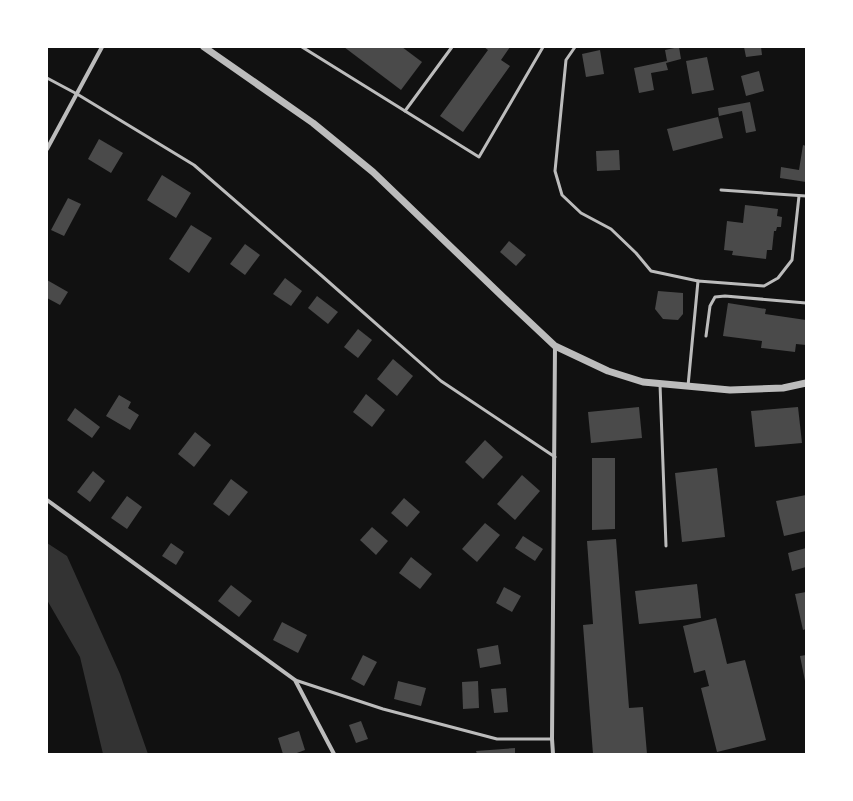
<svg xmlns="http://www.w3.org/2000/svg" width="853" height="801" viewBox="0 0 853 801" font-family="'PT Sans',sans-serif">
<rect width="100%" height="100%" fill="#111"/>
<path fill="#333" d="M47,543L67,556L120,674L148,754H103L80,657L47,600Z"/>
<g fill="#4a4a4a">
<path d="M344,47H402L422,62L401,90Z"/>
<path d="M484,47H510L501,60L510,66L463,132L440,116L488,50Z"/>
<path d="M679,47L681,59L666,63L668,70L651,73L654,90L639,93L634,68L667,61L665,50Z"/>
<path d="M744,47H761L762,55L746,57Z"/>
<path d="M600,50L604,74L586,77L582,54Z"/>
<path d="M707,57L714,90L692,94L686,61Z"/>
<path d="M759,71L764,91L746,96L741,76Z"/>
<path d="M750,102L756,131L746,133L742,111L719,116L718,108Z"/>
<path d="M718,117L723,138L673,151L667,129Z"/>
<path d="M99,139L123,153L111,173L88,159Z"/>
<path d="M803,145L806,146V182L780,178L781,167L799,170Z"/>
<path d="M619,150L620,170L597,171L596,151Z"/>
<path d="M162,175L191,193L176,218L147,200Z"/>
<path d="M68,198L81,204L64,236L51,230Z"/>
<path d="M745,205L778,209L777,216L782,217L781,227H777L776,231H774L772,250H767L766,259L732,255L733,251L724,250L727,221L743,223Z"/>
<path d="M191,225L212,238L189,273L169,259Z"/>
<path d="M509,241L526,255L516,266L500,252Z"/>
<path d="M245,244L260,255L245,275L230,264Z"/>
<path d="M285,278L302,291L291,306L273,294Z"/>
<path d="M47,280L68,292L60,305L47,298Z"/>
<path d="M658,291L683,293V314L678,320L663,319L655,309Z"/>
<path d="M317,296L338,312L328,324L308,308Z"/>
<path d="M728,303L766,309L765,314L806,320V345L796,344L795,352L761,348L762,341L723,336Z"/>
<path d="M358,329L372,340L358,358L344,347Z"/>
<path d="M393,359L413,376L397,396L377,379Z"/>
<path d="M366,394L385,410L372,427L353,412Z"/>
<path d="M119,395L131,402L128,408L139,415L130,430L106,416Z"/>
<path d="M639,407L642,438L591,443L588,412Z"/>
<path d="M798,407L802,443L755,447L751,411Z"/>
<path d="M75,408L100,427L92,438L67,420Z"/>
<path d="M195,432L211,445L194,467L178,454Z"/>
<path d="M485,440L503,457L483,479L465,462Z"/>
<path d="M592,458H615V529L592,530Z"/>
<path d="M717,468L725,537L682,542L675,473Z"/>
<path d="M93,471L105,481L90,502L77,492Z"/>
<path d="M522,475L540,491L515,520L497,504Z"/>
<path d="M231,479L248,492L229,516L213,504Z"/>
<path d="M806,495V531L784,536L776,501Z"/>
<path d="M127,496L142,507L127,529L111,518Z"/>
<path d="M404,498L420,512L407,527L391,513Z"/>
<path d="M485,523L500,535L477,562L462,549Z"/>
<path d="M372,527L388,541L376,555L360,540Z"/>
<path d="M523,536L543,549L535,561L515,548Z"/>
<path d="M616,539L629,708L643,707L647,754H593L583,625L593,624L587,541Z"/>
<path d="M171,543L184,552L176,565L162,556Z"/>
<path d="M806,548V567L792,571L788,553Z"/>
<path d="M411,557L432,574L420,589L399,573Z"/>
<path d="M697,584L701,618L639,624L635,591Z"/>
<path d="M231,585L252,601L239,617L218,601Z"/>
<path d="M504,587L521,596L512,612L496,603Z"/>
<path d="M806,592V629L803,630L795,594Z"/>
<path d="M716,618L727,664L745,660L766,740L717,752L701,688L709,686L705,670L694,673L683,626Z"/>
<path d="M282,622L307,635L298,653L273,640Z"/>
<path d="M498,645L501,664L480,668L477,649Z"/>
<path d="M363,655L377,662L364,686L351,679Z"/>
<path d="M806,655V681H805L800,656Z"/>
<path d="M398,681L426,688L421,706L394,699Z"/>
<path d="M478,681L479,708L463,709L462,682Z"/>
<path d="M506,688L508,712L494,713L491,689Z"/>
<path d="M361,721L368,739L356,743L349,725Z"/>
<path d="M299,731L305,750L294,754H283L278,738Z"/>
<path d="M515,748V754H477L476,751Z"/>
</g>
<g fill="none" stroke-linecap="round" stroke-linejoin="round">
<g stroke="#bcbcbc" stroke-width="3">
<path d="M302,47L405,111L452,47"/>
<path d="M575,47L566,60L555,171L562,195L581,213L611,229L636,253L651,271L698,281"/>
<path d="M47,78L77,94L194,165L322,276L441,381L555,457"/>
<path d="M405,111L479,157L543,47"/>
<path d="M721,190L806,196"/>
<path d="M706,336L710,306L715,297L725,296L806,303"/>
<path d="M660,384L666,546"/>
<path d="M688,386L698,281L764,286L778,278L792,260L799,196"/>
<path d="M295,680L383,709L497,739H552"/>
</g>
<g stroke="#bcbcbc" stroke-width="4">
<path d="M47,149L102,47"/>
<path d="M47,500L295,680L334,754"/>
<path d="M553,754L552,739L555,346"/>
</g>
<path stroke="#bcbcbc" stroke-width="7" d="M204,47L313,123L373,172L504,298L555,346L608,371L643,382L730,390L783,388L806,383"/>
</g>
<rect width="853" height="801" fill="none" stroke="#ffffff" stroke-width="96"/>
</svg>
